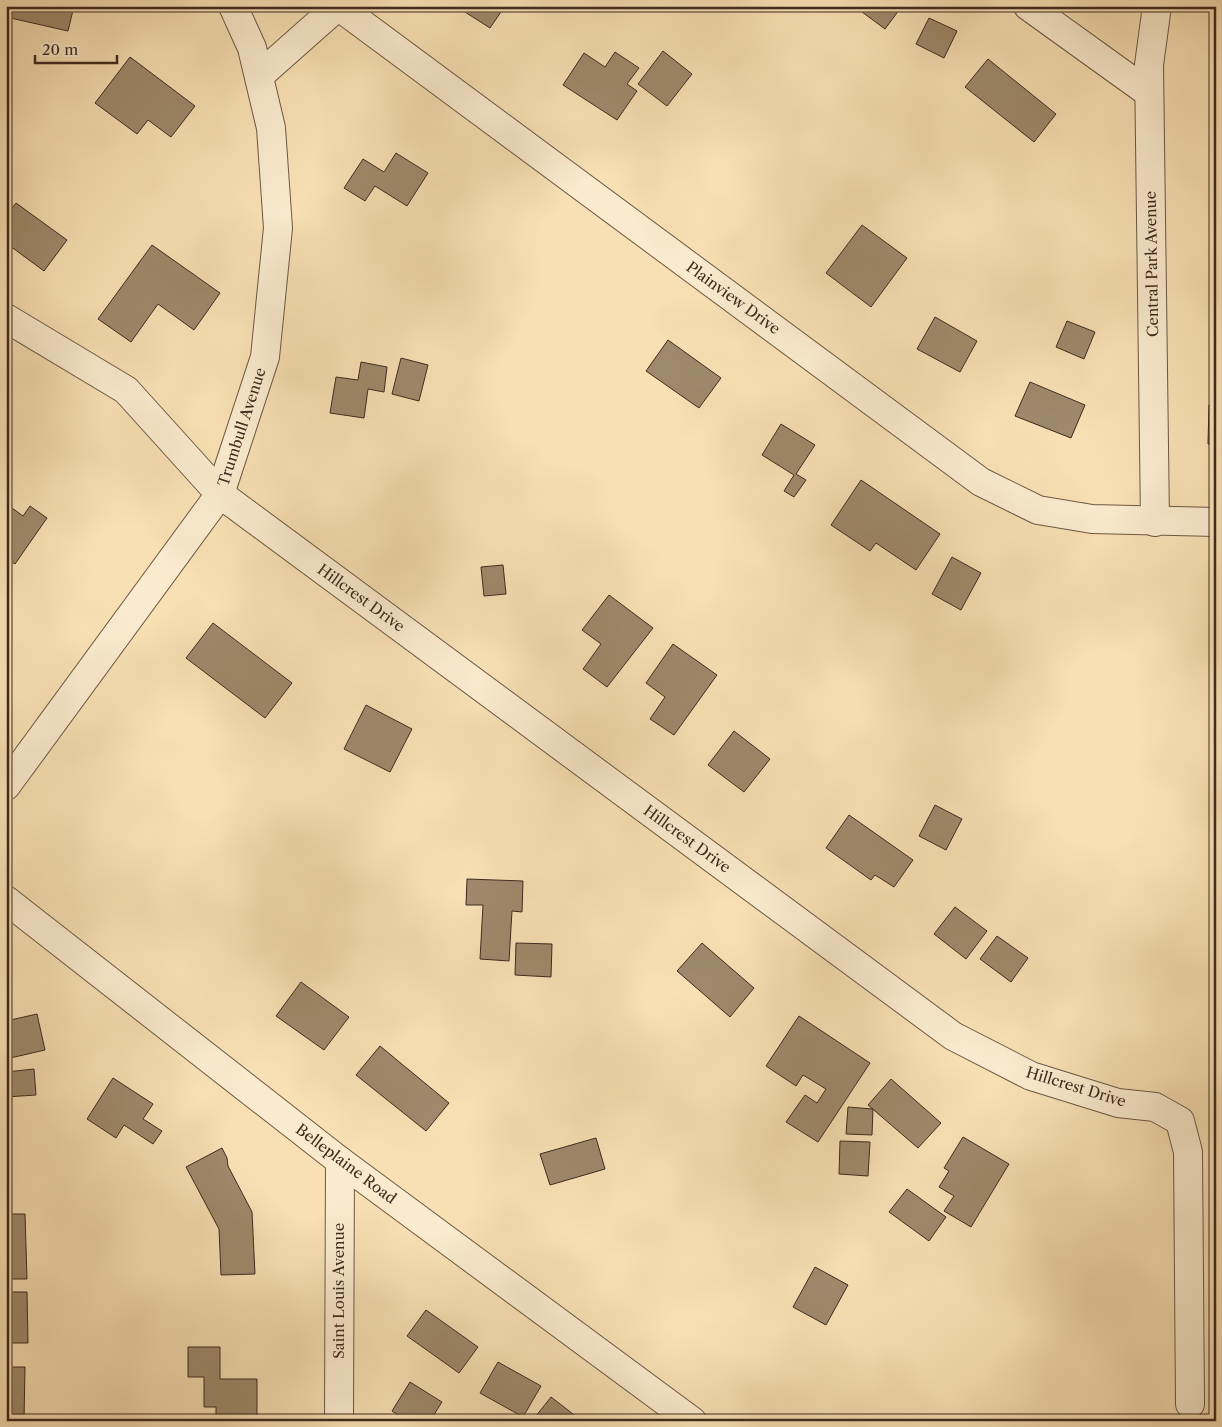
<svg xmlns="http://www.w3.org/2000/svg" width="1222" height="1427" viewBox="0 0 1222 1427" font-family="'Libre Caslon Text',serif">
<rect width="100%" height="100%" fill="#f8e0b4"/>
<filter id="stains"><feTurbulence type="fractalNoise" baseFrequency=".004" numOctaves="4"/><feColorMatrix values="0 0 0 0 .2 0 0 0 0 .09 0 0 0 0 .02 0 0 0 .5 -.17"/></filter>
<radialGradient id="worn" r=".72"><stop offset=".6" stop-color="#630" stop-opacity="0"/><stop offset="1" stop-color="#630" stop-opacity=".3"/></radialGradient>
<g fill="#9f896c" stroke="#3f2a1e">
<path d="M8,6H74L68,31L6,17Z"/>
<path d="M469,6H505L490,28L465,12Z"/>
<path d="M854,6H902L885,29Z"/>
<path d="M929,18L957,31L944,58L916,44Z"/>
<path d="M663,51L692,74L667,106L638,84Z"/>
<path d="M615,52L639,68L627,84L637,91L617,120L563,85L584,53L605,67Z"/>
<path d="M130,57L195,106L171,137L148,120L137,134L95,103Z"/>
<path d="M988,59L1056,114L1034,142L965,87Z"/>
<path d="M396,153L428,173L407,206L375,186L365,201L344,188L363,159L384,172Z"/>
<path d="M16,203L67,240L44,271L6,243V216Z"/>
<path d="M862,225L907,258L871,307L826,273Z"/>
<path d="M152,245L220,293L194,330L158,304L131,342L98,319Z"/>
<path d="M935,317L977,341L960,372L917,349Z"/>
<path d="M1067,321L1095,332L1084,359L1056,347Z"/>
<path d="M668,340L721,378L699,408L646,371Z"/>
<path d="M401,358L428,365L419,401L392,394Z"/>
<path d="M361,362L387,367L384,392L368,389L364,418L330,413L336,377L358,380Z"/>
<path d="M1030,382L1085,405L1071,438L1015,416Z"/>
<path d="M1209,405H1216V444H1208Z"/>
<path d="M781,424L815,445L796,474L806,480L794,497L784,491L794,475L762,455Z"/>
<path d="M861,480L940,534L916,570L876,543L870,551L831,525Z"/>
<path d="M8,505L23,516L30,506L47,518L15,564L6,558V508Z"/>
<path d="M952,557L981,573L961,610L932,594Z"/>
<path d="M503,565L506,594L484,596L481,567Z"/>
<path d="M609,595L653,628L607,687L583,669L601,644L582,630Z"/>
<path d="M213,623L292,683L265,718L186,658Z"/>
<path d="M673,644L717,675L674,735L650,719L665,697L646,683Z"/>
<path d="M366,705L412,729L390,772L344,749Z"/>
<path d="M734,731L770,759L744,792L708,765Z"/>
<path d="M935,805L962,819L946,850L919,836Z"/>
<path d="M849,815L913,860L894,887L875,875L871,880L826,848Z"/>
<path d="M467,879L523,881L522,912L512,911L509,961L480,959L483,905H466Z"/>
<path d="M955,907L987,931L966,959L934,934Z"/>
<path d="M997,936L1028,958L1011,982L980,959Z"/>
<path d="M516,943L552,944L551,977L515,975Z"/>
<path d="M702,943L754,988L730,1017L677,971Z"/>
<path d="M301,982L349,1017L324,1050L276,1016Z"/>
<path d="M37,1014L45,1050L6,1059V1021Z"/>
<path d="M799,1016L870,1063L818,1142L786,1122L805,1095L817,1103L826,1089L803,1075L796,1086L766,1066Z"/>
<path d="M380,1046L449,1103L426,1131L356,1075Z"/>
<path d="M34,1069L36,1095L6,1097V1072Z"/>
<path d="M113,1078L153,1104L143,1119L162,1131L153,1144L124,1125L116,1138L87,1119Z"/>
<path d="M891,1079L941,1123L918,1148L868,1105Z"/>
<path d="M848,1107L873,1109L872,1135L846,1134Z"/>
<path d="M963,1137L1009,1164L971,1227L944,1211L954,1196L939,1187L949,1171L944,1168Z"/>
<path d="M596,1138L605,1169L550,1185L540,1154Z"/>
<path d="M840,1141L870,1142L868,1176L839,1174Z"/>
<path d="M222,1148L227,1158L228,1166L252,1212L255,1274L221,1275L219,1229L186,1167Z"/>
<path d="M907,1189L946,1217L929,1241L889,1212Z"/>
<path d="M6,1214H25L27,1279H6Z"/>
<path d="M815,1267L848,1285L826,1325L793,1307Z"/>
<path d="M6,1292H27L28,1343H6Z"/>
<path d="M426,1310L478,1347L459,1373L407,1336Z"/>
<path d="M188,1347H220V1379H257V1421H216V1407H204V1377H188Z"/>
<path d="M498,1362L541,1386L523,1417L480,1393Z"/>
<path d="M6,1367H25L24,1421H6Z"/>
<path d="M410,1382L442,1402L430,1421H407L392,1411Z"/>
<path d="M551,1397L582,1421H532Z"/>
<path d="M868,1415L881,1421H865Z"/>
</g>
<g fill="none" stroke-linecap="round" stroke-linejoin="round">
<defs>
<g id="minor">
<path d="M1028,6L1149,93"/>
<path d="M259,76L338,6L981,482L1038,510L1092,519L1216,522"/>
<path d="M6,318L126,390L220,494L953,1036L1031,1076L1118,1103L1155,1107L1180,1121L1188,1152L1190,1404"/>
<path d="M1155,522L1149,65L1157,6"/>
<path d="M6,786L220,494L265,357L278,228L271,128L252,48L233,6"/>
<path d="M6,900L340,1161L692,1421"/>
<path d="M339,1421L340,1161"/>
</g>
</defs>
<use href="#minor" stroke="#6d5844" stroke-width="30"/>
<use href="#minor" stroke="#faebce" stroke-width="28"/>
</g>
<g text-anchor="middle" stroke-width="4" stroke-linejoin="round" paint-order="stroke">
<g font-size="15" fill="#3f2a1e" stroke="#faebce">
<text transform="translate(1152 264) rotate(-91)" y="5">Central Park Avenue</text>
<text transform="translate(733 298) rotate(36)" y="5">Plainview Drive</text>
<text transform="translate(242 427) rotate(-72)" y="5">Trumbull Avenue</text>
<text transform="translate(361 598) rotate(36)" y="5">Hillcrest Drive</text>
<text transform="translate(687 839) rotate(36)" y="5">Hillcrest Drive</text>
<text transform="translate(1076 1087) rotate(17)" y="5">Hillcrest Drive</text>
<text transform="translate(346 1164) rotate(37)" y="5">Belleplaine Road</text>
<text transform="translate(339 1291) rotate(-90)" y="5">Saint Louis Avenue</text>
</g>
</g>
<rect width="1222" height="1427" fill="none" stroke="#f8e0b4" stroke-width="25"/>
<rect x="8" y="8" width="1207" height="1412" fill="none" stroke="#3f2a1e" stroke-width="2.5"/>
<rect x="12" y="12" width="1197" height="1402" fill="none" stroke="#3f2a1e"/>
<path d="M35 55v8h82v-8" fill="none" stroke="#3f2a1e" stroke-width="2.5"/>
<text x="42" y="55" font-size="15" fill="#3f2a1e" stroke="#faebce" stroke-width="4" paint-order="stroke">20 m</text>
<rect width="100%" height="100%" filter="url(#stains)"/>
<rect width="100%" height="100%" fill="url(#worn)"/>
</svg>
